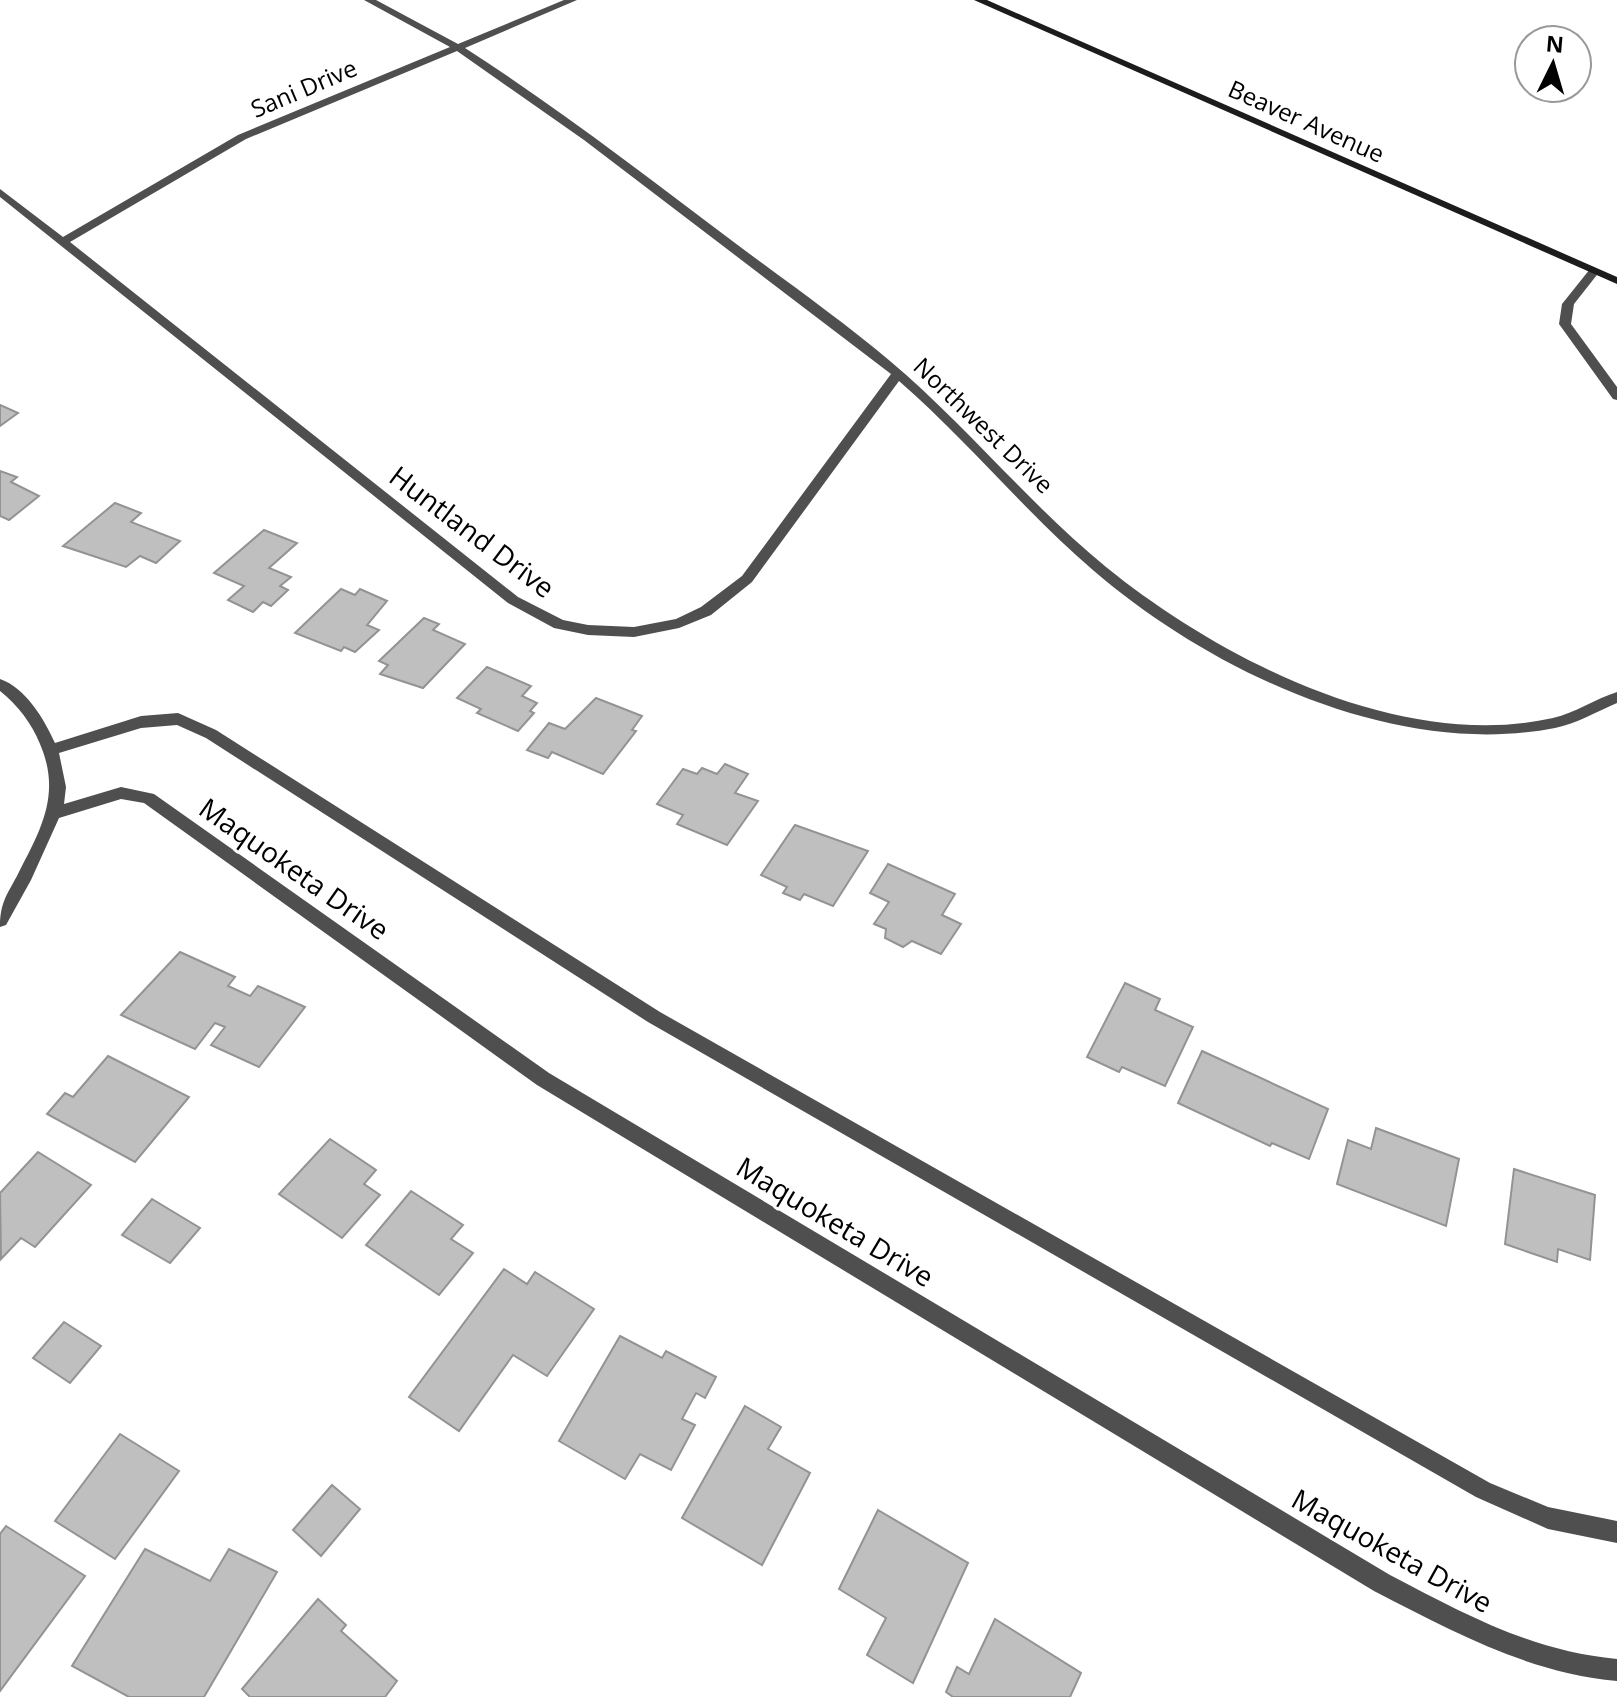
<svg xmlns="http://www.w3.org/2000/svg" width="1617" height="1697" viewBox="0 0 1617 1697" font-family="'Open Sans',sans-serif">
<rect width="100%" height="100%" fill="#fff"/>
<g fill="#bfbfbf" stroke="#939393" stroke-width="2">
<path d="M0,405L18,413L0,426Z"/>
<path d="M0,471L17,477L11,482L39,496L9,520L0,516Z"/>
<path d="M115,503L141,513L131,522L180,541L156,563L140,556L126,567L63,546Z"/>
<path d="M264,530L297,543L269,568L291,577L280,586L288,590L271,606L263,602L253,612L228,600L244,586L214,573Z"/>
<path d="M341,589L355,595L360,589L387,601L367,625L379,630L355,652L344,647L341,651L295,633Z"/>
<path d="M424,618L439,624L433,630L465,644L423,688L380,674L388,665L379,661Z"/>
<path d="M487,667L531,686L522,696L537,703L530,711L534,713L518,731L477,713L481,709L457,698Z"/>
<path d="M596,698L642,716L632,730L636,731L603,774L552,752L548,758L527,750L549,723L565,729Z"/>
<path d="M725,764L748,774L735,793L758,801L727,845L677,824L683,815L657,804L683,769L697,774L702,768L717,774Z"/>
<path d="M795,825L868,851L833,906L804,894L800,900L783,893L787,887L761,875Z"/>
<path d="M888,864L955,894L942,915L961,924L941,954L912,941L903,947L885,938L886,929L874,924L889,902L870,893Z"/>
<path d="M180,952L235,977L228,986L250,996L258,986L305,1007L259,1067L211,1045L225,1027L215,1023L195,1049L121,1015Z"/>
<path d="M1125,983L1160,999L1155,1010L1193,1027L1165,1086L1122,1067L1119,1072L1087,1057Z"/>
<path d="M1202,1051L1328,1109L1309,1159L1272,1143L1270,1146L1178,1103Z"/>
<path d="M108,1056L189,1097L135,1162L47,1114L65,1093L73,1097Z"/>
<path d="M1376,1128L1459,1159L1446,1226L1337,1184L1348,1140L1371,1149Z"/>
<path d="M330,1139L376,1170L364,1184L380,1195L342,1238L279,1194Z"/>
<path d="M38,1152L91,1185L35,1247L21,1238L1,1259L0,1193Z"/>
<path d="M1514,1169L1595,1195L1590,1260L1558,1249L1557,1262L1505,1244Z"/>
<path d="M411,1191L463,1225L451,1239L473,1253L439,1295L366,1245Z"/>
<path d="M152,1199L200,1228L170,1263L122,1235Z"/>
<path d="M504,1269L527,1284L535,1272L594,1309L547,1376L513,1355L459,1431L409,1397Z"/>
<path d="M64,1322L101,1346L70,1383L33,1358Z"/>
<path d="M620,1336L662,1358L666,1351L716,1377L705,1398L696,1393L682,1419L695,1425L671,1470L640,1454L625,1479L559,1441Z"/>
<path d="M745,1406L781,1427L768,1449L810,1473L762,1565L682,1518Z"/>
<path d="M120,1434L179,1471L115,1559L55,1521Z"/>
<path d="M332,1485L360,1509L321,1556L293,1530Z"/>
<path d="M878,1510L968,1563L913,1683L867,1655L886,1618L839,1589Z"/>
<path d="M6,1526L85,1576L0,1691V1534Z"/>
<path d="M145,1549L210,1581L229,1549L277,1572L204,1697H129L72,1666Z"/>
<path d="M318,1599L346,1625L341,1631L397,1681L385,1697H250L242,1689Z"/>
<path d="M995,1619L1081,1673L1070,1697H953L946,1692L957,1667L969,1674Z"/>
</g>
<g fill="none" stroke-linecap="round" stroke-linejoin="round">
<g fill="#4f4f4f" fill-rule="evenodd">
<path d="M364,0H376L458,44L564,0H577L465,48C558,108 646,176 735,243C787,282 840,319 890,361C966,425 1029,504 1106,567C1221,660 1401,752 1553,718C1575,713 1595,699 1617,692V703C1598,711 1576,724 1555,728C1397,759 1213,673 1094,571C1025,512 968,441 899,381L752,582L711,615L679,628L634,637L588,635L554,628L508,603L0,197V189L63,237L238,135L450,47ZM457,51L584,140L891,374L742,576L701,607L676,619L634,627L588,625L563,620L518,597L70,242L246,139Z"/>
<path d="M1590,269L1600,271L1574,304L1571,324L1617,387V400L1613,399L1559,324L1562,304Z"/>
<path d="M0,679C26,688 44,719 55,743L141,716L178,713L216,730L660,1012L1490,1483L1548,1507L1617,1521V1543L1548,1529L1476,1497L648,1022L206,738L177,725L141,728L59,753L66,787L64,804L121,787L154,794L549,1073L1390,1575C1465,1614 1531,1651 1617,1659V1681C1528,1673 1452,1631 1374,1591L537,1085L144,803L121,799L59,818L31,880L6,925L0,927C0,904 6,896 17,876C40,831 62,795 40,744C32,724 18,705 0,691Z"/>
</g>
<path fill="#1c1c1c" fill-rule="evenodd" d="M974,0H987L1617,277V284Z"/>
</g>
<g text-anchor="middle" stroke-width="6" stroke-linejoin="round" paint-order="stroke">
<g font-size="24" fill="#000" stroke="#fff">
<text transform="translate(304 89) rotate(-23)" y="8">Sani Drive</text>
<text transform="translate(1306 122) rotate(24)" y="8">Beaver Avenue</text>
<text transform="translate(983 426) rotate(44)" y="8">Northwest Drive</text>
</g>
<g font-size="28" fill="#000" stroke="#fff">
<text transform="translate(472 532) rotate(37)" y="10">Huntland Drive</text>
<text transform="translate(294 869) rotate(35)" y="10">Maquoketa Drive</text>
<text transform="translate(835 1222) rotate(31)" y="10">Maquoketa Drive</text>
<text transform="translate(1392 1551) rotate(29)" y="10">Maquoketa Drive</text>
</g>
</g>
<g transform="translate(1553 64) rotate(5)"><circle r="38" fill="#ffffff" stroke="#999999" stroke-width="2"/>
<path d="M0-6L14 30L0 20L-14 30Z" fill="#000000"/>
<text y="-12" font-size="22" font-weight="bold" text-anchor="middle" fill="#000000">N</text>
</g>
</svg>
